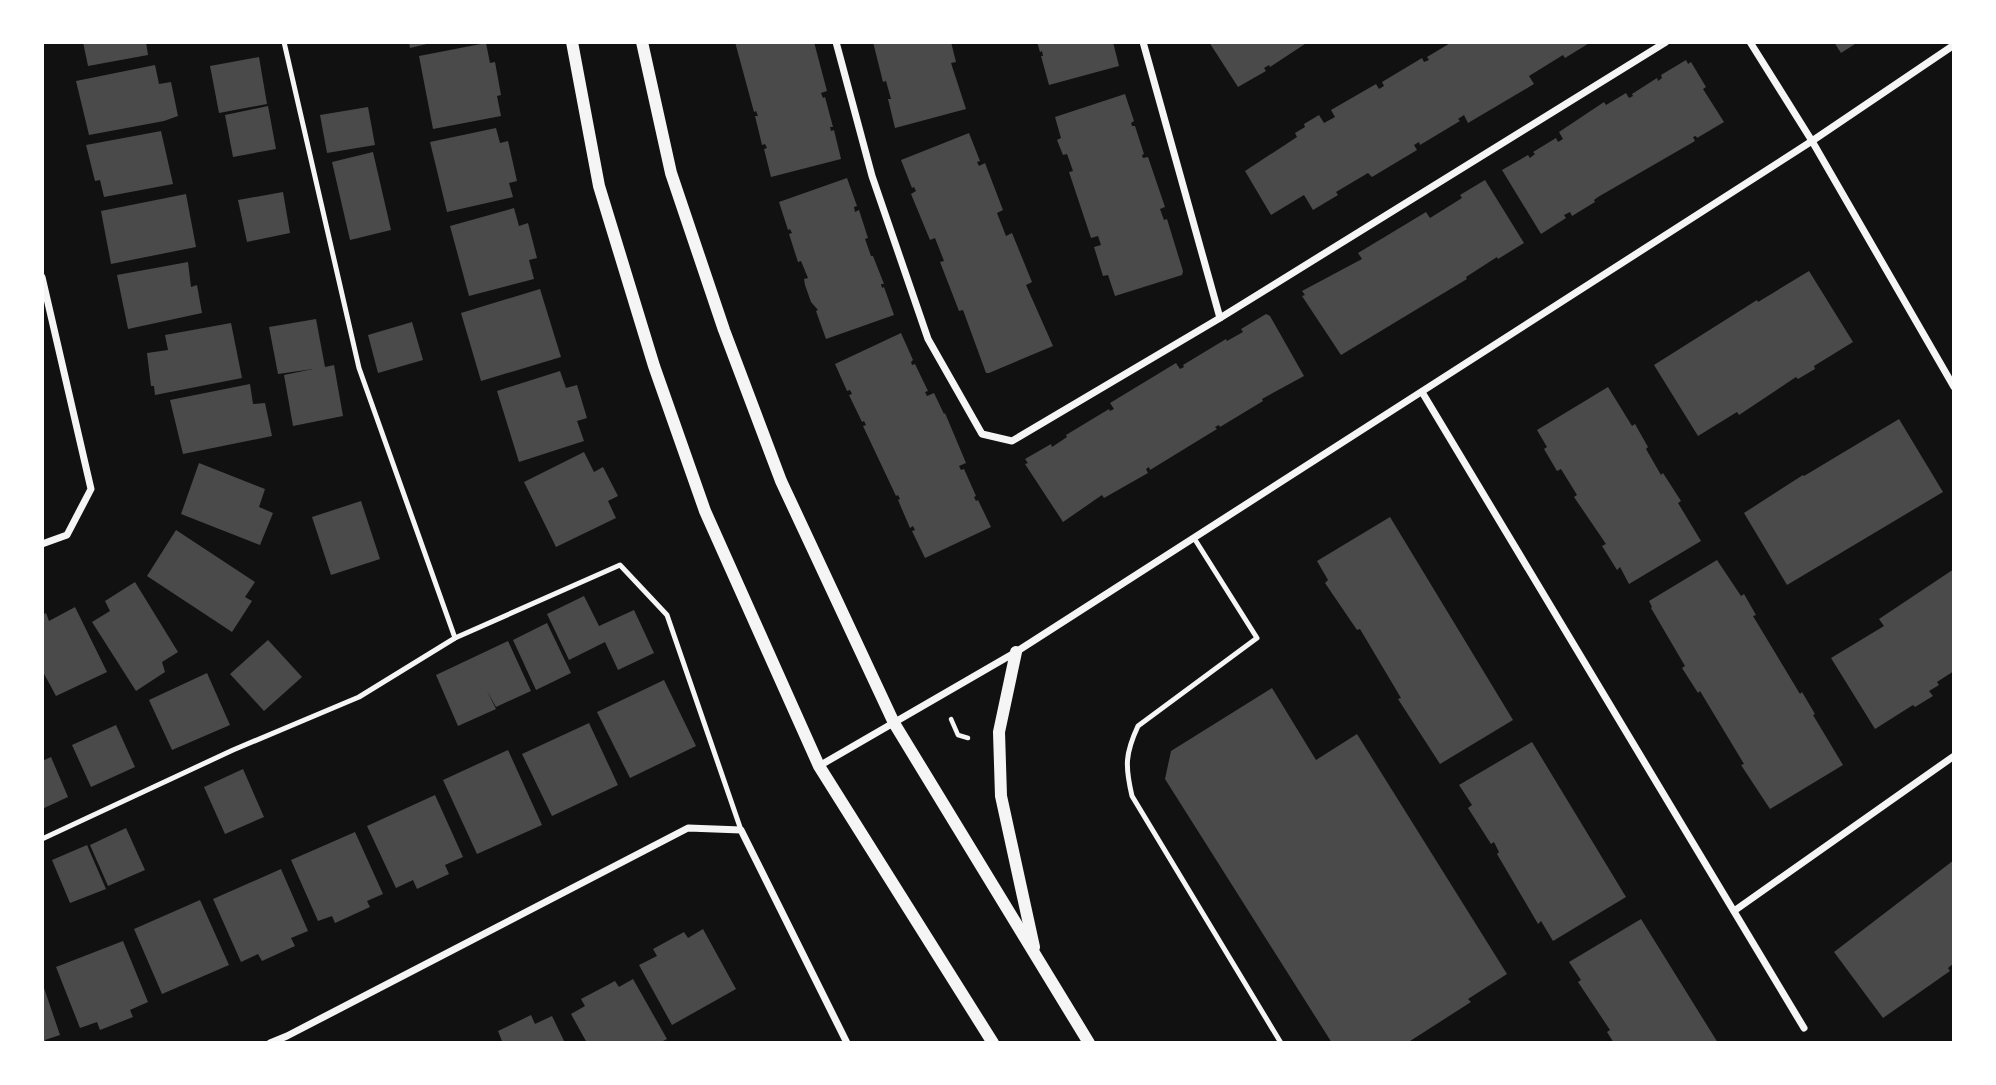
<svg xmlns="http://www.w3.org/2000/svg" width="1996" height="1085" viewBox="0 0 1996 1085" font-family="Jost,sans-serif">
<rect width="100%" height="100%" fill="#111"/>
<g fill="#4a4a4a">
<path d="M83,42H146L148,55L88,66Z"/>
<path d="M409,42H431V43L410,48Z"/>
<path d="M735,42H814L827,91L821,93L823,98L825,97L833,127H830L831,131L834,130L841,159L771,177L764,149L767,148L765,144L762,145L755,116H758L756,111L754,112Z"/>
<path d="M873,42H951L956,62L951,63L966,109L895,128L888,99H891L886,81L883,82Z"/>
<path d="M1037,42H1113L1119,66L1049,85L1041,56H1043L1042,51L1040,52Z"/>
<path d="M1209,42H1308L1270,67L1269,65L1264,68L1266,71L1238,87Z"/>
<path d="M1452,42H1591L1565,58L1563,55L1529,76L1534,84L1468,123L1464,115L1458,119L1460,121L1420,145L1419,142L1414,145L1417,150L1372,177L1368,173L1336,192L1338,195L1313,210L1304,195L1271,215L1245,171L1297,137L1295,133L1305,127L1304,124L1319,115L1324,123L1335,117L1331,110L1376,84L1379,89L1384,86L1382,82L1422,58L1424,62L1429,60L1427,57Z"/>
<path d="M1834,42H1858L1841,53Z"/>
<path d="M486,43L490,63L495,62L501,95L497,96L501,116L433,129L419,56Z"/>
<path d="M259,57L267,104L219,113L210,66Z"/>
<path d="M1686,60L1688,64L1691,62L1706,87L1703,89L1724,122L1697,138L1696,136L1693,137L1695,141L1598,197L1594,200L1595,202L1572,216L1570,212L1564,215L1566,218L1541,234L1502,170L1528,155L1530,158L1535,154L1533,152L1556,138L1558,142L1563,139L1559,132L1604,102L1606,105L1626,93L1629,98L1633,96L1632,94L1657,78L1658,81L1662,78L1661,75Z"/>
<path d="M155,65L159,84L171,82L178,116L164,121L89,135L76,81Z"/>
<path d="M1125,94L1134,121L1131,123L1132,126H1135L1144,154L1142,155L1143,158L1148,157L1165,207L1160,209L1164,220L1167,219L1183,271L1182,275L1115,296L1108,275L1103,276L1094,247L1101,245L1098,236L1091,238L1069,172L1073,171L1067,154L1063,155L1057,140L1061,138L1055,117Z"/>
<path d="M268,106L276,149L233,157L225,115Z"/>
<path d="M368,107L375,145L327,153L320,115Z"/>
<path d="M496,128L500,143L508,141L517,181L509,183L513,197L447,212L430,142Z"/>
<path d="M161,131L173,184L104,197L100,180L95,181L86,145Z"/>
<path d="M969,133L980,161L977,162L979,166L985,163L1003,210L997,213L1006,236L1012,233L1032,282L1026,285L1053,346L989,373H986L963,310L959,311L940,262L944,261L935,238L930,240L911,194L916,191L914,187L912,188L901,160Z"/>
<path d="M373,152L391,230L350,240L332,162Z"/>
<path d="M847,178L857,206L854,207L855,212L859,210L868,238L865,239L871,256H873L884,284H881L882,288L884,287L894,315L826,339L816,311L818,310L811,302L805,285L804,279L808,278L801,261L798,262L789,234L792,233L790,229L788,230L779,202Z"/>
<path d="M1485,180L1524,243L1498,259L1497,257L1466,277L1467,279L1341,355L1302,296L1305,295L1302,291L1362,259L1358,253L1426,212L1430,218L1462,198L1460,195Z"/>
<path d="M283,192L290,233L247,242L238,200Z"/>
<path d="M186,194L196,247L111,264L101,211Z"/>
<path d="M514,208L519,226L528,223L537,258L529,260L534,279L469,296L450,226Z"/>
<path d="M188,262L191,287L197,285L202,313L128,329L117,275Z"/>
<path d="M1809,271L1853,342L1814,366L1815,369L1798,379L1796,377L1739,415L1737,412L1698,436L1654,365L1757,300L1758,302Z"/>
<path d="M540,289L561,357L481,381L461,313Z"/>
<path d="M1266,314L1270,316L1304,376L1262,399L1263,401L1220,427L1219,425L1215,427L1217,429L1150,470L1149,467L1146,469L1148,473L1104,498L1102,495L1063,522L1025,464L1028,463L1025,459L1051,444L1052,447L1067,437L1066,435L1109,409L1110,411L1114,409L1110,403L1176,363L1180,369L1184,367L1183,365L1226,339L1227,341L1243,332L1241,329Z"/>
<path d="M316,319L325,367L334,365L343,416L293,426L284,375L313,369L278,374L269,327Z"/>
<path d="M412,322L423,360L378,373L368,335Z"/>
<path d="M231,323L242,378L155,395L154,386H151L147,353L168,350L165,335Z"/>
<path d="M901,333L913,360L911,362L912,365L915,364L928,391L925,392L927,396L934,393L944,414L945,413L966,463L959,466L961,470L964,469L976,496L974,497L976,501L978,500L991,527L925,558L912,531L915,530L913,526L910,528L898,500L900,499L898,495L896,496L863,426L866,425L864,421L862,422L849,395L852,394L850,390L847,391L835,364Z"/>
<path d="M560,371L566,388L577,385L587,418L577,421L584,441L519,462L497,391Z"/>
<path d="M250,384L253,404L265,403L272,436L183,454L170,400Z"/>
<path d="M1608,387L1632,426L1635,424L1648,447L1646,449L1661,475L1663,473L1681,501L1678,503L1701,541L1629,584L1620,567L1617,570L1602,546L1606,544L1574,497L1577,495L1561,469L1557,471L1544,449L1547,447L1537,430Z"/>
<path d="M1899,419L1943,492L1787,585L1744,513L1803,475L1804,476Z"/>
<path d="M584,452L594,472L603,467L618,496L608,501L616,518L556,547L524,482Z"/>
<path d="M199,463L265,489L259,507L273,513L260,545L181,514Z"/>
<path d="M361,501L380,559L331,575L312,517Z"/>
<path d="M1390,517L1513,720L1440,764L1398,699L1401,698L1360,629L1357,630L1325,583L1328,580L1317,561Z"/>
<path d="M176,530L255,582L245,597L252,601L232,632L147,576Z"/>
<path d="M1717,560L1741,596L1744,594L1756,615L1753,616L1800,694L1802,692L1815,714L1813,715L1843,765L1770,809L1741,765L1744,764L1700,691L1698,693L1682,668L1685,666L1651,608L1652,607L1649,601Z"/>
<path d="M1954,569V671L1937,682L1939,685L1929,691L1933,696L1915,707L1913,705L1875,729L1831,658L1884,626L1879,619Z"/>
<path d="M135,582L178,652L162,662L165,672L136,691L92,622L110,611L105,601Z"/>
<path d="M584,596L599,626L634,610L654,653L618,670L605,642L569,660L547,614Z"/>
<path d="M75,607L107,672L56,696L42,670V615L46,613L49,621Z"/>
<path d="M547,623L571,673L536,690L513,640Z"/>
<path d="M268,640L302,677L264,711L230,674Z"/>
<path d="M508,641L531,691L496,707L487,691L496,709L458,726L436,675Z"/>
<path d="M207,673L230,725L172,750L149,700Z"/>
<path d="M664,680L696,746L630,778L597,712Z"/>
<path d="M1272,688L1316,760L1357,734L1507,974L1468,999L1471,1002L1407,1043H1332L1165,779L1171,751Z"/>
<path d="M589,723L618,785L552,816L522,754Z"/>
<path d="M116,725L135,767L91,787L72,745Z"/>
<path d="M1532,742L1626,897L1553,941L1541,921L1538,924L1497,854L1499,852L1494,842L1491,844L1468,808L1472,805L1459,785Z"/>
<path d="M508,750L542,825L477,854L443,780Z"/>
<path d="M51,757L68,797L42,809V761Z"/>
<path d="M243,769L264,817L225,834L204,787Z"/>
<path d="M435,795L463,857L445,865L449,874L417,889L413,880L396,888L367,826Z"/>
<path d="M126,828L145,870L108,886L90,845Z"/>
<path d="M355,832L383,894L367,901L370,907L335,923L332,916L318,921L291,860Z"/>
<path d="M87,845L106,889L70,903L52,860Z"/>
<path d="M1954,860V963L1948,968L1950,971L1883,1018L1834,952Z"/>
<path d="M281,869L308,931L291,938L295,946L262,961L258,954L241,962L213,899Z"/>
<path d="M200,900L229,965L162,994L134,929Z"/>
<path d="M1641,919L1718,1043H1614L1607,1032L1610,1030L1578,982L1581,980L1569,962Z"/>
<path d="M703,929L736,989L672,1025L639,965L657,956L653,949L684,932L688,938Z"/>
<path d="M123,941L148,1002L130,1010L133,1017L100,1030L97,1022L80,1028L56,967Z"/>
<path d="M633,979L667,1039L659,1043H587L571,1014L585,1006L581,999L615,981L619,987Z"/>
<path d="M42,982L60,1035L45,1040L46,1043H42Z"/>
<path d="M531,1015L535,1024L552,1016L565,1043H497L502,1041L498,1031Z"/>
</g>
<g fill="none" stroke-linecap="round" stroke-linejoin="round">
<path stroke="#f5f5f5" stroke-width="4.5" d="M951,719L958,735L968,738"/>
<g stroke="#f5f5f5" stroke-width="5">
<path d="M284,42L359,368L455,638"/>
<path d="M1194,538L1257,638L1138,726C1125,754 1125,766 1132,796L1281,1043"/>
<path d="M42,839L233,750L359,697L455,638L620,565L667,615L741,830"/>
</g>
<g stroke="#f5f5f5" stroke-width="7">
<path d="M836,42L872,176L928,339L982,434L1012,441L1220,318L1666,42"/>
<path d="M1143,42L1220,318"/>
<path d="M1750,42L1812,141L1954,387"/>
<path d="M42,277L91,489L67,535L42,544"/>
<path d="M1422,392L1804,1028"/>
<path d="M819,766L1016,652L1812,141L1954,45"/>
<path d="M1734,911L1954,756"/>
<path d="M270,1043L287,1036L688,828L741,830L847,1043"/>
</g>
<g stroke="#f5f5f5" stroke-width="12">
<path d="M572,42L599,186L654,366L705,511L819,766L993,1043"/>
<path d="M642,42L671,173L724,330L781,481L894,723L1089,1043"/>
<path d="M1016,652L999,732L1001,796L1034,947"/>
</g>
</g>
<rect width="1996" height="1085" fill="none" stroke="#ffffff" stroke-width="88"/>
</svg>
